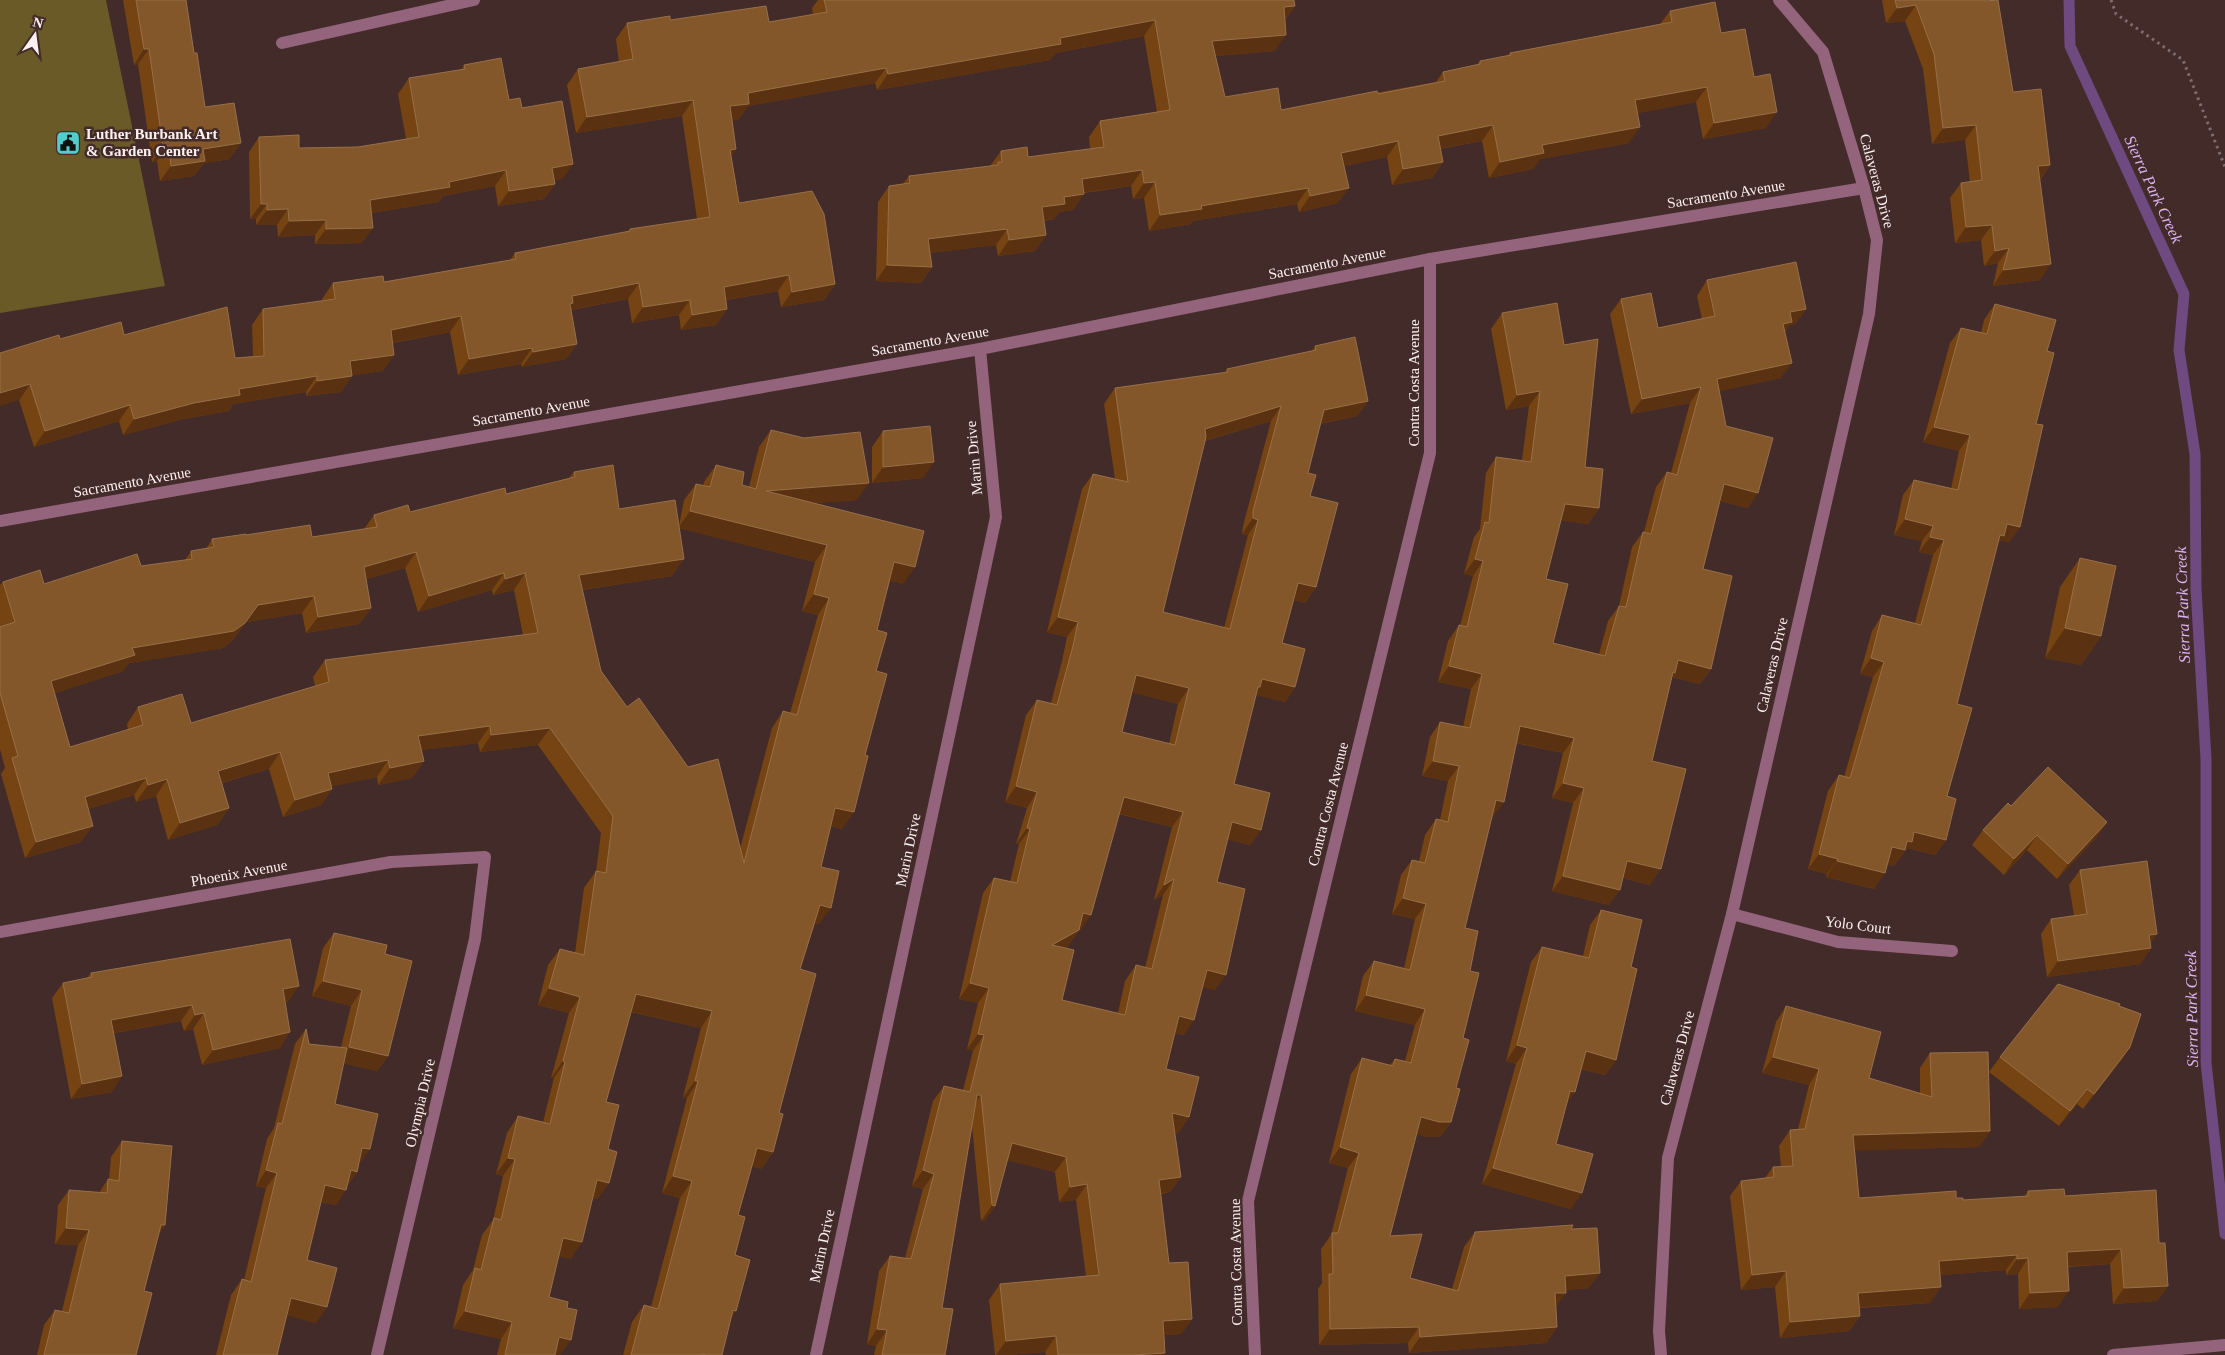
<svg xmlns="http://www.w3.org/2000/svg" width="2225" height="1355" viewBox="0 0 2225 1355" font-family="'Times New Roman',serif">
<rect width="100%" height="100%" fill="#432b2a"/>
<path fill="#6a5a27" d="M0,0H106L165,286L0,313Z"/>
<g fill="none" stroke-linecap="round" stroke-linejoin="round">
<path stroke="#6e4a80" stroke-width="11" d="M2069,0L2070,46L2184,294L2179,350L2195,454L2196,589L2206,759V1063L2225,1234"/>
<path stroke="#816c6b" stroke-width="3" stroke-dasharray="2.5 4" stroke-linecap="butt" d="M2111,0L2116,14L2183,60L2225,167"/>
<g stroke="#94647c" stroke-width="12">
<path d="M282,43L474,0"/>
<path d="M0,521L980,349L1430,259L1864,188"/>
<path d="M1732,914L1838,942L1952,951"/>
<path d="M0,932L391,862L485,857L475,939L377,1355"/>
<path d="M816,1355L996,517L980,349"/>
<path d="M1255,1355L1248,1201L1430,453V259"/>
<path d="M1661,1355L1659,1331L1668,1158L1732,914L1869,314L1877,240L1864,188L1823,52L1779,0"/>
<path d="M2113,1355L2225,1345"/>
</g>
</g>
<g fill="#754412" fill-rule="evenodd">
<path d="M123,0H186L194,53L205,107L230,159L204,163L194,176L160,181L157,161L152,162L138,64L134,65Z"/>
<path d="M818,0H1294L1295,6L1285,20L1275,51L1215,56L1225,97L1281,110L1436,82L1443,72L1477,65L1480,61L1508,56L1510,53L1660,24L1670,11L1721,33L1754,77L1766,128L1703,139L1696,102L1637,113L1629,143L1540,159L1533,169L1489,178L1482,141L1440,149L1443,162L1432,178L1392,185L1387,157L1344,166L1338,203L1299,212L1297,204L1193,221L1191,224L1149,231L1144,198L1133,199L1131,186L1084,193L1073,210L1059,212L1054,219L1044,221L1046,235L1035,251L998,256L996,245L930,253L932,267L921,283L876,281L878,202L889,186L903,184L909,176L990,166L1001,151L1028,157L1090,149L1089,137L1100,121L1157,112L1144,36L1056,53L1050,60L877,90L875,83L748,106L738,120H732L736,149L731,156L739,203L835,284L824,300L781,307L778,291L726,300L727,309L716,325L681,330L679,315L632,323L628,299L571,310L577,344L566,359L522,367L521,364L458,375L450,332L393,343L383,371L352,375L341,392L306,396V392L233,404L229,411L183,419L123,435L119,421L34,447L19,400L60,339L124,335L235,358L253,356L252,325L263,309L322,301V299L333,283L384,282L510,260L515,253L628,232L630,229L697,219L682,116L576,133L567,85L578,69L619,62L616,39L627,23L670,20L769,22L813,15L812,8Z"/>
<path d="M1882,0H1985L2013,92L2050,165L2040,180V280L1993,286L1998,263L1984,266L1981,240L1955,243L1950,198L1961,183L1970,182L1965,140L1932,144L1923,69L1905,21L1886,23Z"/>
<path d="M464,65L509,100L522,108L573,164L562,179L554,180L555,184L544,199L498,206L495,186L443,196L439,202L371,213L362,243L315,244V235L278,237L277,225H256V219H250L249,152L259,137L299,148L358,147L406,139L398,94L409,78L461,70Z"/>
<path d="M1707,280L1806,309L1795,324L1789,325L1785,332L1781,378L1719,391L1726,426L1748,508L1720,501L1703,569L1711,669L1700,684L1672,677L1652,761L1650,885L1623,878L1609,905L1552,891L1573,803L1552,798L1563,753L1516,743L1493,817H1492L1465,928L1470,971L1463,1038L1451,1122L1440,1137H1428L1417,1134L1390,1236L1410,1278L1452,1289L1464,1247L1475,1232L1571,1229L1589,1288L1565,1290L1556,1307L1557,1327L1546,1343L1409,1353L1408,1343L1319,1345L1318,1289L1322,1283L1321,1249L1331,1235L1348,1168L1329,1163L1351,1074L1362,1058L1390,1065L1395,1059L1405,1061L1415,1025L1355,1011L1363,976L1374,961L1404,968L1415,919L1392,914L1401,875L1412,860L1419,861L1425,835L1436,819L1440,820L1448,781L1422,776L1430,737L1440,722L1463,727L1471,689L1438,682L1448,641L1459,625L1460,626L1473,576L1464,574L1474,537L1480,529L1486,473L1496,457L1522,460L1529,406L1506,410L1491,329L1502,313L1585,467L1599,508L1588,524L1561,520L1546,579L1553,643L1599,654L1608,621L1619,606L1632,547L1643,532H1644L1656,487L1667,472L1671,473L1690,403L1631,414L1610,314L1621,299L1658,328L1702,319L1697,296Z"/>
<path d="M1995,304L2047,351L2020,527L2009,542L2001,540L1997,545L1957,704L1947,796L1946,840L1935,855L1907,848L1894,866L1887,864L1874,889L1826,877L1827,874L1808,869L1828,791L1839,775L1844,777L1873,677L1860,674L1872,631L1882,615L1915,623L1933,555L1919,552L1922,541L1894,535L1903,495L1914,480L1951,489L1959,451L1923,442L1950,343L1961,328L1981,333L1984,320Z"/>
<path d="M1315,346L1368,401L1357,416L1320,424L1308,473L1316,587L1305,603L1294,600L1282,643L1295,687L1285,702L1256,695L1234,784L1261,830L1250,845L1227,839L1217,882L1215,990L1203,987L1184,1035L1175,1033L1166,1069L1189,1117L1178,1133L1174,1132L1181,1177L1170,1192L1161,1194L1169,1263L1192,1319L1181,1334L1164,1335L1165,1353L1163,1355H1046L1045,1352L1008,1355H995L989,1300L1000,1284L1086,1276L1076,1200L1059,1202L1055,1172L1007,1160L995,1206L984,1221H981L972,1125L942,1308L945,1355H874L876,1346L867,1344L879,1271L890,1256L905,1258L923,1189L912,1186L933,1101L944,1086L963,1090L973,1051L967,1049L978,1003L959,999L983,893L994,878L1010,882L1019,844H1016L1027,808L1005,802L1026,715L1037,700L1051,703L1062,661L1067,637L1047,632L1082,489L1093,474L1115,479L1104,404L1115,388L1224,373L1227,369L1312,351ZM1271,421L1243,526L1242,534L1248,535L1224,628L1163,612L1205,441ZM1132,692L1178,704L1169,744L1122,732ZM1119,814L1172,827L1154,900L1163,895L1145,968L1136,965L1125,981L1118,1013L1062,1000L1065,948L1068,946L1079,930L1080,931Z"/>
<path d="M771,430L857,500L813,503L903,584L890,580L877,630L876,671L842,829L831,826L821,867L819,924L815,923L800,969L773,1152L761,1169L752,1166L738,1215L731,1318L722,1355H623L632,1322L644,1305L651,1307L680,1198L662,1193L687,1098L683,1097L701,1028L631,1012L606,1102L609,1183L597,1199L593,1198L571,1259L559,1256L549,1297L567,1308L560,1355H497L501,1339L453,1328L463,1285L473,1270L482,1235L493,1220L503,1176L496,1174L507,1133L518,1116L543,1122L554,1078H551L569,1013L538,1005L548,965L560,949L575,953L584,888L596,871V872L601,833L538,745L480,752L478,743L421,750L424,761L412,778L378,785L377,777L332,786V789L321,805L283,817L269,769L222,783L229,808L217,825L168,840L156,796L136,802L134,795L88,809L81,842L25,858L1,774L5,768L0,749V585L3,582L44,584L141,566L185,560L191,551L206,549L212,539L246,535L312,537L364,529L374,515L410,512L506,494L569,478L574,472L619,509L679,526L684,500L696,484L703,486L704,482L716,465L742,485L749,487L759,447ZM679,528L815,562L802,611L818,615L790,713L783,711L772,728L740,849L627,707L601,671L582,590L672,576ZM405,568L418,612L492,590L493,595L514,590L523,635L325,660L313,677L315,686L191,723L138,707L127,724L128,730L70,747L55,693L123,671L129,663L223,648L233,640L246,622L302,613L306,633L359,624L371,608L366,579Z"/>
<path d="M883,431L923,478L872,483V447Z"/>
<path d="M2080,558L2101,636L2081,665L2045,658L2060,587Z"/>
<path d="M2011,806L2107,822L2096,838L2057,879L2027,850L2004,875L1972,845L1983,830Z"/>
<path d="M2080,870L2150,944L2151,948L2140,964L2047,977L2041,934L2051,919L2074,915L2069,885Z"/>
<path d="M1601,910L1631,967L1616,1060L1605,1075L1581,1069L1567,1104L1556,1144L1571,1209L1482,1184L1516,1064L1506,1061L1531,962L1542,947L1583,956L1590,925Z"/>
<path d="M334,933L385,954L388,1056L377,1071L343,1063L335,1104L359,1165L357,1172L347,1186L336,1205L321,1202L307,1260L316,1323L287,1315L277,1355H216L231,1295L242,1279L244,1280L266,1188L256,1186L267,1139L274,1128L295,1044L306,1029L309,1044L341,1047L351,1006L312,996L323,948Z"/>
<path d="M91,973L288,1002H285L280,1048L202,1065L193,1029L184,1031L181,1021L114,1033L112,1092L71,1099L52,998L63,983L87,978Z"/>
<path d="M1786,1006L1869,1078L1920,1093V1068L1930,1053L1990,1131L1979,1147L1855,1150L1859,1198H1956L1963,1200L2024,1197L2028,1191L2065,1196L2159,1243L2168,1286L2157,1301L2113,1304L2110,1264L2068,1267L2058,1307L2019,1309L2018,1274L2006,1275V1270L1940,1275L1930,1303L1859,1308L1860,1316L1849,1331L1780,1338L1775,1287L1741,1290L1730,1196L1741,1181L1765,1178L1773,1167H1781L1779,1146L1790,1130L1798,1129L1809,1085L1762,1073L1776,1022Z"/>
<path d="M2119,1006L2130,1047L2120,1062L2083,1109L2077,1104L2059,1126L1989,1072L2000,1057Z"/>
<path d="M122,1141L165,1225L159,1234L144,1291L136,1355H37L44,1325L55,1310L62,1311L78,1245L55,1244L58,1205L69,1190L99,1193L108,1179H109L111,1157Z"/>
</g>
<g fill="#5b3211">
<path d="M1916,5L1905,21L1886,23L1897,8Z"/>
<path d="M1295,6L1284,21V7Z"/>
<path d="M1155,20L1144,36L1056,53L1050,60L877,90L888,74L1060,38Z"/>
<path d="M1286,35L1275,51L1201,57L1212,41Z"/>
<path d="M144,49H149L138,64L134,65Z"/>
<path d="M886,68L875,83L748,106L738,120L719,122L730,106L748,93Z"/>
<path d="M1707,87L1696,102L1624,116L1635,100Z"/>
<path d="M693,100L682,116L576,133L587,117Z"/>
<path d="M1777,112L1766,128L1703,139L1714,123Z"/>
<path d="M1493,125L1482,141L1427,151L1438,136Z"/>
<path d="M1976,125L1965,140L1932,144L1943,128Z"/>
<path d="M1640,127L1629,143L1540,159L1533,169L1489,178L1500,162L1542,145Z"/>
<path d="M1398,141L1387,157L1330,169L1341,153Z"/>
<path d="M241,143L230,159L204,163L194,176L160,181L171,166L203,149Z"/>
<path d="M168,146L157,161L152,162L163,147Z"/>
<path d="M736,149L725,165L730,150Z"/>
<path d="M1443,162L1432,178L1392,185L1403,169Z"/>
<path d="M573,164L562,179L541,183L552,168Z"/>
<path d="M2050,165L2039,180L2038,166Z"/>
<path d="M506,170L495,186L443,196L439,202L359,215L370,200L449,182Z"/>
<path d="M1142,170L1131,186L1071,194L1082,179Z"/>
<path d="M1155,182L1144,198L1133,199L1144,183Z"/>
<path d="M555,184L544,199L498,206L509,191Z"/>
<path d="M1308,188L1297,204L1193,221L1191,224L1149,231L1160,215L1201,206Z"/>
<path d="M1349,188L1338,203L1299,212L1310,196Z"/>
<path d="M1084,194L1073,210L1059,212L1054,219L1031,222L1042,207L1064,197Z"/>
<path d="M261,204H267L256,219H250Z"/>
<path d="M288,209L277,225H256L267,210Z"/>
<path d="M326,220L315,235L278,237L289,221Z"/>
<path d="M1992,225L1981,240L1955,243L1966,227Z"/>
<path d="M373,228L362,243L315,244L326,229Z"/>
<path d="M1007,229L996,245L917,255L928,239Z"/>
<path d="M1046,235L1035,251L998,256L1009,240Z"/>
<path d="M2009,248L1998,263L1984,266L1995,251Z"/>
<path d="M2051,264L2040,280L1993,286L2003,270Z"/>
<path d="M887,265L932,267L921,283L876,281Z"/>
<path d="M789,275L778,291L713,302L724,287Z"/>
<path d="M639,283L628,299L569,310L572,296Z"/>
<path d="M835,284L824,300L781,307L792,292Z"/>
<path d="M690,300L679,315L632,323L643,307Z"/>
<path d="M727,309L716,325L681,330L692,315Z"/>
<path d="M1806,309L1795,324L1789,325L1781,337L1772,340L1790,312Z"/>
<path d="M461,316L450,332L380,345L391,330Z"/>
<path d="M577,344L566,359L522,367L533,352Z"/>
<path d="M532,348L521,364L458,375L469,359Z"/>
<path d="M394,355L383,371L339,377L350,361Z"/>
<path d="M1792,363L1781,378L1706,394L1717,379Z"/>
<path d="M317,376L306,392L233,404L229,411L183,419L123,435L134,419L239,389Z"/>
<path d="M352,376L341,392L306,396L317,381Z"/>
<path d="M30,384L19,400L0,406V393Z"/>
<path d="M1701,387L1690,403L1631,414L1642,399Z"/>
<path d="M1540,391L1529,406L1506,410L1517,395Z"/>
<path d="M1368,401L1357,416L1313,425L1324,410Z"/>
<path d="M130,405L119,421L34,447L45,431Z"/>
<path d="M1281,406L1271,421L1194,444L1205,429Z"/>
<path d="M1934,427L1970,435L1959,451L1923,442Z"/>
<path d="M934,462L923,478L872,483L883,467Z"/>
<path d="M869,483L857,500L754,508L766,491Z"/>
<path d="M1724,484L1758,493L1748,508L1713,499Z"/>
<path d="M1565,504L1599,508L1588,524L1554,520Z"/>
<path d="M690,511L827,545L815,562L678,528Z"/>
<path d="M1253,518L1258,520L1248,535L1242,534Z"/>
<path d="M1905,519L1933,526L1922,541L1894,535Z"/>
<path d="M2007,524L2020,527L2009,542L2001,540L1993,551L1989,550Z"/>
<path d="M1930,537L1944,540L1933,555L1919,552Z"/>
<path d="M416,552L405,568L352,583L364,567Z"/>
<path d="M684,559L672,576L567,592L579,575Z"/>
<path d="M1475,559L1483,561L1473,576L1464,574Z"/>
<path d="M894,562L915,567L903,584L883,578Z"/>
<path d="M504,573L492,590L418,612L429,596Z"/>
<path d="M525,573L514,590L493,595L505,579Z"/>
<path d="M1298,583L1316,587L1305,603L1287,598Z"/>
<path d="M814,594L829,598L818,615L802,611Z"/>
<path d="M314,596L302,613L246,622L233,640L223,648L129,663L123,671L40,698L51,681L132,648L258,605Z"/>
<path d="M371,608L359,624L306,633L318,617Z"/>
<path d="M1058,617L1078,622L1067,637L1047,632Z"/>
<path d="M2065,628L2101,636L2081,665L2045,658Z"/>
<path d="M1871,658L1884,662L1873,677L1860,674Z"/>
<path d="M1678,660L1711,669L1700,684L1672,677L1664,688Z"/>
<path d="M1449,666L1482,674L1471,689L1438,682Z"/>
<path d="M1136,675L1189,688L1178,704L1125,691Z"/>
<path d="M1262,679L1295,687L1285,702L1255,695Z"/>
<path d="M490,726L478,743L406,752L418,736Z"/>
<path d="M1520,726L1574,738L1563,753L1509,741Z"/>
<path d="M550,728L538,745L480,752L491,735Z"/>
<path d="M280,752L269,769L206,787L218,771Z"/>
<path d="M388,760L377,777L316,790L328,773Z"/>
<path d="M424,761L412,778L378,785L390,768Z"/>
<path d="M1433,761L1459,766L1448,781L1422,776Z"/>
<path d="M146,778L134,795L73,814L85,797Z"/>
<path d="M167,779L156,796L136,802L148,785Z"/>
<path d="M1563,783L1584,788L1573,803L1552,798Z"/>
<path d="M1016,786L1037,792L1027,808L1005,802Z"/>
<path d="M332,789L321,805L283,817L295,800Z"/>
<path d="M1124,797L1183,812L1172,827L1113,812Z"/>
<path d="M1496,800L1504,802L1493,817L1485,815Z"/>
<path d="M229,808L217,825L168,840L180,823Z"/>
<path d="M835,808L854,812L842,829L824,824Z"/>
<path d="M1232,822L1261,830L1250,845L1221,838Z"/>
<path d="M2107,822L2096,838L2057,879L2068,864Z"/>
<path d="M93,826L81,842L25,858L36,842Z"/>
<path d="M1027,828L1030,829L1019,844H1016Z"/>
<path d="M1914,832L1946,840L1935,855L1907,848L1894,866L1881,863L1892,847L1907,841Z"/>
<path d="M2037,835L2027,850L2004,875L2014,859Z"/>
<path d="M1819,854L1838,859L1827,874L1808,869Z"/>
<path d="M1627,861L1661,869L1650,885L1616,876Z"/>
<path d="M1837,861L1885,873L1874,889L1826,877Z"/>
<path d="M1563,876L1620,890L1609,905L1552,891Z"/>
<path d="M1174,879L1163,895L1154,900L1164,885Z"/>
<path d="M1403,898L1426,904L1415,919L1392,914Z"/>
<path d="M820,905L831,908L819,924L809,922Z"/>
<path d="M1083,913L1091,915L1080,931L1072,929Z"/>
<path d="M1079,930L1068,946L1042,960L1052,945Z"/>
<path d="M2157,934L2147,949L2151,948L2140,964L2047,977L2058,961L2149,935Z"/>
<path d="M1207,970L1226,975L1215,990L1196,986Z"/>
<path d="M323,981L362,990L351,1006L312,996Z"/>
<path d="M970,983L989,988L978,1003L959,999Z"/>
<path d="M299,986L288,1002L272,1004L283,989Z"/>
<path d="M549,988L580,997L569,1013L538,1005Z"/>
<path d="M636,994L712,1011L701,1028L624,1010Z"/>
<path d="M1366,995L1425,1009L1415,1025L1355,1011Z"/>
<path d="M192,1005L181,1021L101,1035L111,1020Z"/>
<path d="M204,1013L193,1029L184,1031L195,1015Z"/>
<path d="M1179,1016L1194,1020L1184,1035L1168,1031Z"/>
<path d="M290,1032L280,1048L202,1065L213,1050Z"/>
<path d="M978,1034L984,1035L973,1051L967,1049Z"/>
<path d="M1517,1045L1527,1048L1516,1064L1506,1061Z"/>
<path d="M349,1047L388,1056L377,1071L338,1062Z"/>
<path d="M2130,1047L2120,1062L2083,1109L2094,1094Z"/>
<path d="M1586,1051L1616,1060L1605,1075L1575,1067Z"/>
<path d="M1773,1057L1819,1069L1809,1085L1762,1073Z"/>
<path d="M563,1061L565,1062L554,1078H551Z"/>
<path d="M122,1076L112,1092L71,1099L82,1084Z"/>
<path d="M695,1081H698L687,1098L683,1097Z"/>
<path d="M2087,1089L2077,1104L2059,1126L2070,1111Z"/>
<path d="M1570,1091L1575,1092L1564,1107Z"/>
<path d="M977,1095H981L970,1110Z"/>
<path d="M1172,1113L1189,1117L1178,1133L1161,1129Z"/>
<path d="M1421,1117L1451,1122L1440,1137H1428L1411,1133Z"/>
<path d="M1990,1131L1979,1147L1842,1151L1853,1135Z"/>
<path d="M1012,1143L1066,1157L1055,1172L1001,1159Z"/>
<path d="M1340,1147L1359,1153L1348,1168L1329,1163Z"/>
<path d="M362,1148L370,1149L359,1165Z"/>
<path d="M757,1148L773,1152L761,1169L745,1165Z"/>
<path d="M508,1158L515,1159L503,1176L496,1174Z"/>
<path d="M1493,1168L1582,1193L1571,1209L1482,1184Z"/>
<path d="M266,1170L277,1173L266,1188L256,1186Z"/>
<path d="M351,1170L357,1172L346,1187Z"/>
<path d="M923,1170L934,1174L923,1189L912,1186Z"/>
<path d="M673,1176L692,1181L680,1198L662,1193Z"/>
<path d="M1181,1177L1170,1192L1148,1195L1159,1180Z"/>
<path d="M597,1180L609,1183L597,1199L585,1196Z"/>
<path d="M1087,1184L1076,1200L1059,1202L1070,1187Z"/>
<path d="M325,1185L346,1190L336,1205L314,1200Z"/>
<path d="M992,1205L995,1206L984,1221H981Z"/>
<path d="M161,1225H165L154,1241Z"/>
<path d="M66,1228L89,1230L78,1245L55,1244Z"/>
<path d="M563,1238L582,1242L571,1259L551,1255Z"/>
<path d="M2121,1249L2110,1264L2056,1267L2067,1252Z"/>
<path d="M2017,1255L2006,1270L1928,1276L1939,1261Z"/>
<path d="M2028,1258L2018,1274L2006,1275L2017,1259Z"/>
<path d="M1786,1271L1775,1287L1741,1290L1752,1275Z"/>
<path d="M1600,1273L1589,1288L1554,1291L1565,1276Z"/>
<path d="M2168,1286L2157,1301L2113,1304L2124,1288Z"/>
<path d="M1941,1287L1930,1303L1847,1308L1858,1293Z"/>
<path d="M2069,1291L2058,1307L2019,1309L2030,1293Z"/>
<path d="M1555,1293H1566L1555,1308Z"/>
<path d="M291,1298L327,1307L316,1323L281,1314Z"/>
<path d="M733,1310L736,1311L725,1327Z"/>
<path d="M465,1311L512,1322L501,1339L453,1328Z"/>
<path d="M1860,1316L1849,1331L1780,1338L1790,1322Z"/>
<path d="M1192,1319L1181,1334L1152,1336L1163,1321Z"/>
<path d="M1419,1327L1408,1343L1319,1345L1330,1329Z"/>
<path d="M1557,1327L1546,1343L1409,1353L1420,1337Z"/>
<path d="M877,1329L887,1330L876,1346L867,1344Z"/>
<path d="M1056,1336L1045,1352L1008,1355H996L1006,1341Z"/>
<path d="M559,1337L571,1340L560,1355H553Z"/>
<path d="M1165,1353L1163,1355H1133Z"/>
</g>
<g fill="#84572a" stroke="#976f49" fill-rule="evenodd">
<path d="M136,0H186L194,53H197L205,107L234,103L241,143L203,149L205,161L171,166L168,146L163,147L149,49H144Z"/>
<path d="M824,0H1294L1295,6L1284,7L1286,35L1212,41L1225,97L1278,88L1281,110L1377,91L1378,94L1445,81L1443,72L1480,64V61L1511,55L1510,53L1672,22L1670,11L1715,2L1721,33L1745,29L1754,77L1770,74L1777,112L1714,123L1707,87L1635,100L1640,127L1542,145L1544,153L1500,162L1493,125L1438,136L1443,162L1403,169L1398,141L1341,153L1349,188L1310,196L1308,188L1201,206L1202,209L1160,215L1155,182L1144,183L1142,170L1082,179L1084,194L1064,197L1065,204L1042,207L1046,235L1009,240L1007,229L928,239L932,267L887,265L889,186L910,183L909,176L998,165V162H1002L1001,151L1027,147L1028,157L1104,147L1100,121L1170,110L1155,20L1060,38L1061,44L888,74L886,68L748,93L749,104L730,106L736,149L730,150L739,203L812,191L824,214L835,284L792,292L789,275L724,287L727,309L692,315L690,300L643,307L639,283L572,296L573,303L570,304L577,344L533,352L532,348L469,359L461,316L391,330L394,355L350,361L352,376L317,381V376L239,389L240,395L194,403L134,419L130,405L45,431L30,384L0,393V353L59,335L60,339L121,322L124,335L227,307L235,358L264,356L263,309L335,299L333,283L383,276L384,282L516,259L515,253L630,231V229L710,217L693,100L587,117L578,69L633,59L627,23L670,16V20L766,6L769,22L827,12Z"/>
<path d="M1895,0H1985V1L1998,0L2013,92L2041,89L2050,165L2038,166L2051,264L2003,270L2009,248L1995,251L1992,225L1966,227L1961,183L1982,180L1976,125L1943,128L1934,54L1916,5L1897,8Z"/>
<path d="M501,58L509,100L520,98L522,108L562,101L573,164L552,168L555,184L509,191L506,170L449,182L450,187L370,200L373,228L326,229V220L289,221L288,209L267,210V204H261L259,137L299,135V148L358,147L419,137L409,78L465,69L464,65Z"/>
<path d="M1796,262L1806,309L1790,312L1792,322L1783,324L1792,363L1717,379L1726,426L1773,438L1758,493L1724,484L1703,569L1732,576L1711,669L1678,660L1675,673L1673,672L1652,761L1686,769L1661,869L1627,861L1620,890L1563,876L1584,788L1563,783L1574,738L1520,726L1504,802L1496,800L1465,928L1478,931L1470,971L1479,973L1463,1038L1469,1040L1456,1088L1460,1089L1451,1122H1439L1421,1117L1390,1236L1422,1234L1410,1278L1458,1291L1475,1232L1573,1225L1571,1229L1597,1228L1600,1273L1565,1276L1566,1293H1555L1557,1327L1420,1337L1419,1327L1330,1329L1329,1274H1333L1332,1233H1338L1359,1153L1340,1147L1362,1058L1393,1066L1395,1059L1411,1063L1425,1009L1366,995L1374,961L1410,970L1426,904L1403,898L1412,860L1425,863L1436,819L1448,822L1459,766L1433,761L1440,722L1470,728L1482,674L1449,666L1459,625L1467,627L1483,561L1475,559L1485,522L1489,523L1496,457L1531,462L1540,391L1517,395L1502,313L1557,303L1564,345L1598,339L1585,467L1603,469L1599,508L1565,504L1546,579L1568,584L1553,643L1605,656L1619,606L1626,607L1643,532L1651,534L1667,472L1677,475L1701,387L1642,399L1621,299L1651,293L1658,328L1715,316L1707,280Z"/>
<path d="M1995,304L2056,320L2047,351L2054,353L2036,424L2043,425L2020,527L2007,524L2004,536L2000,535L1957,704L1972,708L1947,796L1956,799L1946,840L1914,832L1912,842L1907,841L1905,850L1892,847L1885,873L1837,861L1838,859L1819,854L1839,775L1850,778L1884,662L1871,658L1882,615L1921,625L1944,540L1930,537L1933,526L1905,519L1914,480L1958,490L1970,435L1934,427L1961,328L1987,334Z"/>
<path d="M1355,337L1368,401L1324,410L1308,473L1316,475L1310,496L1338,503L1316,587L1298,583L1282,643L1305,649L1295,687L1262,679L1260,687H1258L1234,784L1270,793L1261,830L1232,822L1217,882L1245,889L1226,975L1207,970L1194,1020L1179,1016L1166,1069L1199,1077L1189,1117L1172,1113L1181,1177L1159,1180L1169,1263L1188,1262L1192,1319L1163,1321L1165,1353L1133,1355H1058L1056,1336L1006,1341L1000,1284L1099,1275L1087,1184L1070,1187L1066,1157L1012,1143L995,1206L992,1205L981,1095H977L942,1308L953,1309L945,1355H882L887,1330L877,1329L890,1256L911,1259L934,1174L923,1170L944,1086L970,1092L984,1035L978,1034L989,988L970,983L994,878L1017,883L1030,829L1027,828L1037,792L1016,786L1037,700L1057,705L1073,646L1078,622L1058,617L1093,474L1128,482L1115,388L1228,372L1227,369L1316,350L1315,346ZM1281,406L1253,511V518L1258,520L1230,629L1163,612L1206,437L1205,429ZM1136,675L1189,688L1175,745L1122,732ZM1124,797L1183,812L1164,885L1174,879L1152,969L1136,965L1125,1015L1062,1000L1074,950L1052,945L1079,930L1083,913L1091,915Z"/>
<path d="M930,426L934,462L883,467V431Z"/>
<path d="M771,430L804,438L860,432L869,483L766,491L924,531L915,567L894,562L877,630L887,633L876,671L887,674L865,755L868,756L854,812L835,808L821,867L839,871L831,908L820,905L800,969L816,974L779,1113L783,1114L773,1152L757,1148L738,1215L745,1217L735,1255L750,1260L736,1311L733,1310L722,1355H707L702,1354V1355H631L644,1305L658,1309L692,1181L673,1176L698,1081H695L712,1011L636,994L606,1102L619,1105L608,1149L617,1152L609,1183L597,1180L582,1242L563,1238L549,1297L568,1302L567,1308L577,1310L571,1340L559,1337L555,1355H505L512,1322L465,1311L475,1268L481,1270L494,1218L501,1220L515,1159L508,1158L518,1116L550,1124L565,1062L563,1061L580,997L549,988L560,949L584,955L596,871L606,873L613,816L550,728L491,735L490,726L418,736L424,761L390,768L388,760L328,773L332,789L295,800L280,752L218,771L229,808L180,823L167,779L148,785L146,778L85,797L93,826L36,842L12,758L18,756L0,693V627L15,622L3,582L40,570L44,584L137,554L141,566L192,559L191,551L214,547L212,539L246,534V535L310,525L312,537L377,527L374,515L408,505L410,512L505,488L506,494L575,477L574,472L613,465L619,509L675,500L684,559L579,575L601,671L627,707L639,698L688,767L718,759L744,863L783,711L797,715L829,598L814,594L827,545L690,511L696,484L710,487L716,465L744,472L742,485L756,489ZM416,552L429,596L504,573L505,579L525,573L538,633L325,660L329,682L191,723L182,694L138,707L143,725L70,747L51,681L135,655L132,648L234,631L245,623L258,605L314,596L318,617L371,608L364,567Z"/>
<path d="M2080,558L2116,566L2101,636L2065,628Z"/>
<path d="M2048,767L2107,822L2068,864L2037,835L2014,859L1983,830L2008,803L2011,806Z"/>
<path d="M2147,861L2157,934L2149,935L2151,948L2058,961L2051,919L2087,914L2080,870Z"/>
<path d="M1601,910L1642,920L1631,967L1637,969L1616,1060L1586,1051L1575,1092L1570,1091L1556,1144L1593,1154L1582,1193L1493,1168L1527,1048L1517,1045L1542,947L1589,958Z"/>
<path d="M334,933L387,945L385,954L412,961L388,1056L349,1047L362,990L323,981Z"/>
<path d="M290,939L299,986L283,989L290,1032L213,1050L204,1013L195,1015L192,1005L111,1020L122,1076L82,1084L63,983L92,977L91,973Z"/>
<path d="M2058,984L2120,1004L2119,1006L2141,1014L2130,1047L2094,1094L2087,1089L2070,1111L2000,1057Z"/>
<path d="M1786,1006L1881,1032L1869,1078L1932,1097L1930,1053L1988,1052L1990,1131L1853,1135L1859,1198L1956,1191V1198H1963V1200L2028,1196V1191L2064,1189L2065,1196L2156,1190L2159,1243H2165L2168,1286L2124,1288L2121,1249L2067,1252L2069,1291L2030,1293L2028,1258L2017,1259V1255L1939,1261L1941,1287L1858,1293L1860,1316L1790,1322L1786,1271L1752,1275L1741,1181L1774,1177L1773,1167L1793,1166L1790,1130L1805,1129L1819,1069L1773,1057Z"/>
<path d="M306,1029L309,1044L347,1048L335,1104L378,1114L370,1149L362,1148L357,1172L351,1170L346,1190L325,1185L307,1260L337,1268L327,1307L291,1298L277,1355H223L242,1279L251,1282L277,1173L266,1170L278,1123L282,1124Z"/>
<path d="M122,1141L172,1146L165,1225H161L144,1291L152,1293L136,1355H44L55,1310L69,1313L89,1230L66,1228L69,1190L107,1193L108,1179L119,1181Z"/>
</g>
<defs>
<symbol id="civic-square" viewBox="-11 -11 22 22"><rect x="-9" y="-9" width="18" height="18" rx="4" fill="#52cdcc" stroke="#432b2a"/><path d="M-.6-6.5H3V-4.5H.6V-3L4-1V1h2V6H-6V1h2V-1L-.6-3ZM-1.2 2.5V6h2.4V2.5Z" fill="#111"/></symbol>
</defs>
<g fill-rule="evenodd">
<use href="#civic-square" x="54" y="129" width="28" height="28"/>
</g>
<g text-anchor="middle" stroke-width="5" stroke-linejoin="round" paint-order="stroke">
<g font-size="15" font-weight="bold" fill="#fef1f0" stroke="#432b2a" text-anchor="start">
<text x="86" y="139">Luther Burbank Art<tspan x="86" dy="17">&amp; Garden Center</tspan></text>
</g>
<g font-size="15" fill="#fef1f0" stroke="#432b2a">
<text transform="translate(1877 181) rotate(75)" y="5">Calaveras Drive</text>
<text transform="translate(1726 194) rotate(-9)" y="5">Sacramento Avenue</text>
<text transform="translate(1327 263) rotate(-11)" y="5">Sacramento Avenue</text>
<text transform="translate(930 341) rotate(-10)" y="5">Sacramento Avenue</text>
<text transform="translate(1414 383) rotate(-90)" y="5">Contra Costa Avenue</text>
<text transform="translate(531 411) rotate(-10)" y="5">Sacramento Avenue</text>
<text transform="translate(974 458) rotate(-95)" y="5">Marin Drive</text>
<text transform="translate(132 482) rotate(-10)" y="5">Sacramento Avenue</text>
<text transform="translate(1772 665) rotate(-77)" y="5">Calaveras Drive</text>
<text transform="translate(1328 804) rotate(-76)" y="5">Contra Costa Avenue</text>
<text transform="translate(908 850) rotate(-78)" y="5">Marin Drive</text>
<text transform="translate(239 873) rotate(-10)" y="5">Phoenix Avenue</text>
<text transform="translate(1858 925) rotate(7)" y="5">Yolo Court</text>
<text transform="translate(1677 1058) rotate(-75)" y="5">Calaveras Drive</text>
<text transform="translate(420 1103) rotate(-77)" y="5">Olympia Drive</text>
<text transform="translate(822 1246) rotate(-78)" y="5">Marin Drive</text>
<text transform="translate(1236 1262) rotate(-91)" y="5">Contra Costa Avenue</text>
</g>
<g font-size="16" font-style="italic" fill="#dfb4f5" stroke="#432b2a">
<text transform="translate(2154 189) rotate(65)" y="6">Sierra Park Creek</text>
<text transform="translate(2182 605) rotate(-92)" y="6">Sierra Park Creek</text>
<text transform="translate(2191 1009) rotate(-91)" y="6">Sierra Park Creek</text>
</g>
</g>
<g transform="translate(35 35) rotate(14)" stroke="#432b2a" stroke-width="4" paint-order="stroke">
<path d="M0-4L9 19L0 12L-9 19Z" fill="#fef1f0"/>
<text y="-8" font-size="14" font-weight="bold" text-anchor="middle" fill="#fef1f0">N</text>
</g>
</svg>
